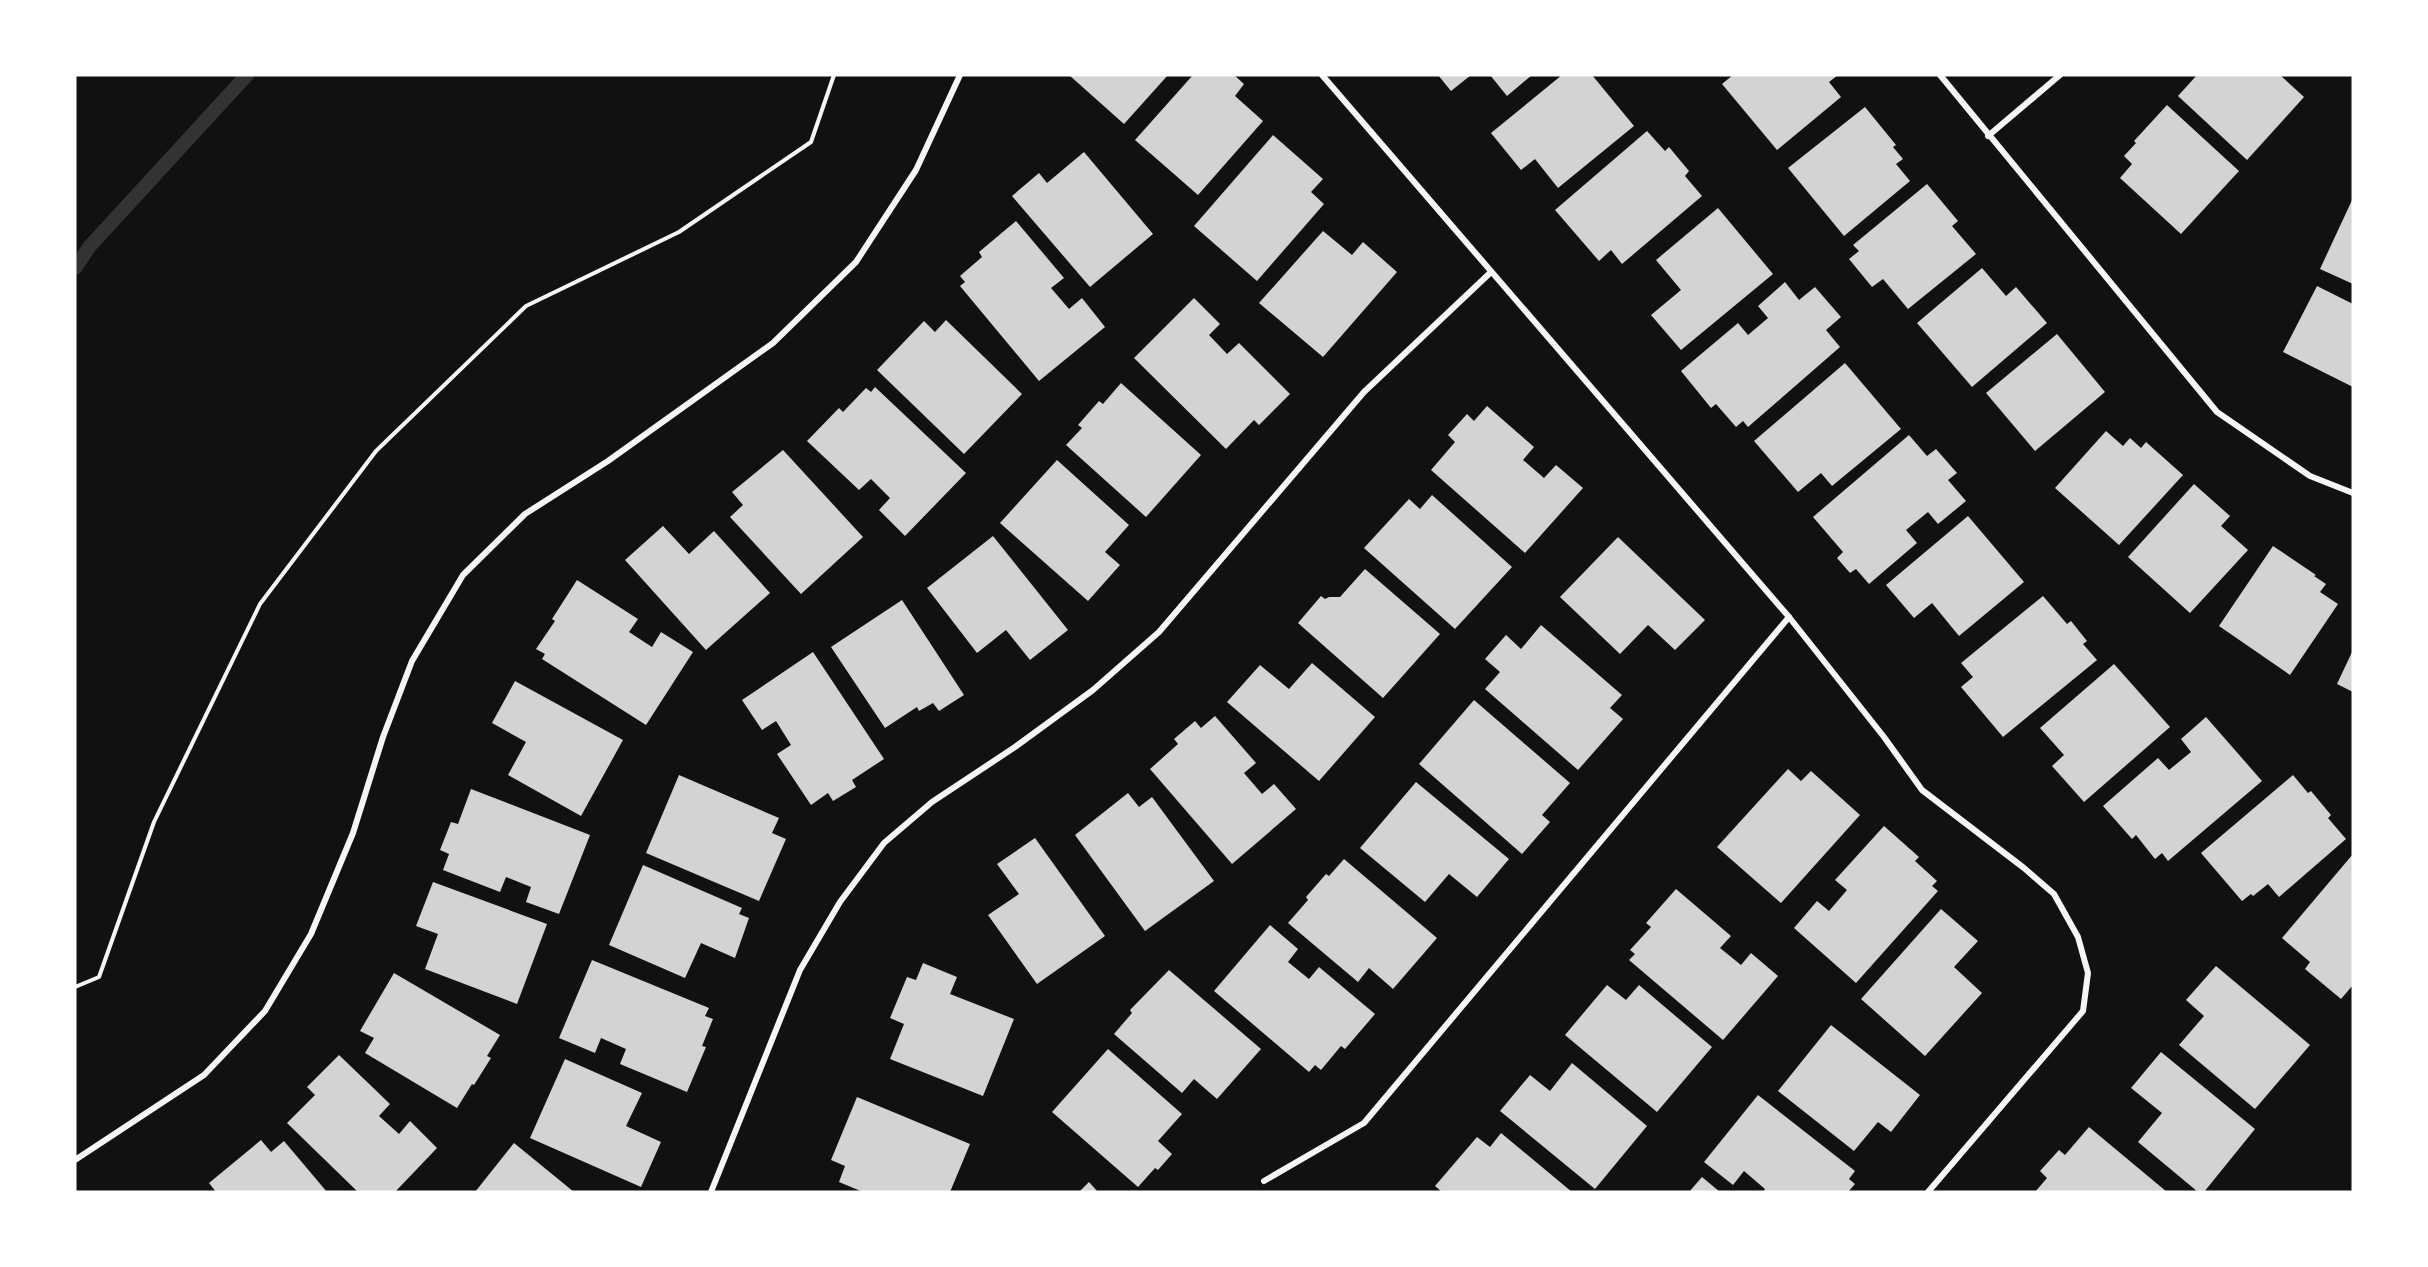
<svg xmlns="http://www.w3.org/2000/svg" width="2428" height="1267" viewBox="0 0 2428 1267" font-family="'DM Sans',sans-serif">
<rect width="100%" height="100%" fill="#111"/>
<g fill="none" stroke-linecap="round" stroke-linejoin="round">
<path stroke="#333" stroke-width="14" d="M75,268L90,246L247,75"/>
</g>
<g fill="#d3d3d3">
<path d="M1069,75H1168L1124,124Z"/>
<path d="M1193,75H1234L1244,84L1235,96L1263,121L1198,195L1135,140Z"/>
<path d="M1438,75H1471L1451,91Z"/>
<path d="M1490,75H1532L1507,96Z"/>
<path d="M1562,75H1592L1634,126L1558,188L1535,159L1521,170L1491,133Z"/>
<path d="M1733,75H1838L1829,82L1841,97L1777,150L1722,84Z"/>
<path d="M2197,75H2280L2304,97L2247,160L2178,96Z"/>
<path d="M2167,105L2239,171L2181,234L2120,178L2132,164L2124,156L2136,143L2134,141Z"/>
<path d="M1865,107L1896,145L1893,147L1903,159L1896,164L1910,181L1844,236L1788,168Z"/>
<path d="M1647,131L1665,151L1669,147L1689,171L1685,176L1702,196L1622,264L1611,250L1599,261L1555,210Z"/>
<path d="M1273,135L1323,179L1311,192L1324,204L1257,281L1194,226Z"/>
<path d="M1084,152L1153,234L1090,287L1012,196L1039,173L1047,183Z"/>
<path d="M1927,184L1958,221L1952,226L1976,254L1908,309L1883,279L1872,287L1849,259L1859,251L1853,245Z"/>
<path d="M2353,198V284L2320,269Z"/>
<path d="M1718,208L1773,274L1681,350L1651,315L1681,290L1656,260Z"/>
<path d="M1016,221L1064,278L1051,288L1069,309L1082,298L1105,327L1039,381L960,286L965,282L960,276L982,257L979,252Z"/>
<path d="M1323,231L1352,255L1363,242L1397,272L1323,357L1259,303Z"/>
<path d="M1982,268L2006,296L2016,287L2047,323L1972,387L1917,323Z"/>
<path d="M1785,282L1799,300L1815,287L1841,317L1826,330L1840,347L1748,427L1743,421L1736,427L1716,404L1711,408L1681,371L1738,323L1748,335L1768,318L1758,306Z"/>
<path d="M2317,286L2353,304V387L2283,352Z"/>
<path d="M1194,298L1220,324L1209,335L1227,354L1239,343L1290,394L1259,425L1254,420L1226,449L1134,358Z"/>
<path d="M946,320L1022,394L964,454L877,370L924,321L935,332Z"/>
<path d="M2057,334L2105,392L2035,451L1986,393Z"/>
<path d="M1845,363L1901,429L1832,486L1821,473L1798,492L1754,441Z"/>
<path d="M1121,383L1201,455L1146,517L1066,445L1082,428L1078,425L1099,401L1103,404Z"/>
<path d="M875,387L966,473L905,536L879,510L890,498L871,479L859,490L807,441L839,408L843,412L866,388L871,392Z"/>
<path d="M1487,406L1534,447L1523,460L1544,478L1556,465L1583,488L1525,553L1431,470L1455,442L1448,435L1467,414L1474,421Z"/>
<path d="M2106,431L2123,446L2130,438L2141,448L2146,442L2183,475L2119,545L2055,488Z"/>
<path d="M1909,435L1927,456L1936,449L1957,473L1948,480L1966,501L1938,524L1928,512L1906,530L1917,543L1869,584L1856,569L1850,573L1837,558L1843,552L1813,517Z"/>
<path d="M783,450L863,537L801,594L730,517L743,505L732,492Z"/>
<path d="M1057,460L1129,525L1105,552L1120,565L1088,601L1000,523Z"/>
<path d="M2194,484L2230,516L2221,526L2248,550L2190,613L2128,557Z"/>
<path d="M1432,495L1512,567L1455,629L1364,548L1409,499L1420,509Z"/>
<path d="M1968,516L2024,582L1959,636L1932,603L1914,618L1886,585Z"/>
<path d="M663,526L689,554L714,531L770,593L706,650L625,560Z"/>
<path d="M993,536L1068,630L1030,660L1006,630L977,653L927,588Z"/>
<path d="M1618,537L1705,620L1675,650L1648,625L1620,654L1560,597Z"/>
<path d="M2273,546L2316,575L2314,576L2326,584L2320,592L2338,604L2290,675L2219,626Z"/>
<path d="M1365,569L1440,634L1383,698L1298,623L1321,596L1325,599L1329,597H1340Z"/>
<path d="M577,580L638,619L629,632L652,647L661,632L693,652L646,725L542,659L545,654L536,649L555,621L552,619Z"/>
<path d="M2043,596L2067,624L2071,621L2087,641L2083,644L2097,660L2003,737L1961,687L1973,677L1961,663Z"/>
<path d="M902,600L964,695L939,711L933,703L919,711L917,707L885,728L831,647Z"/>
<path d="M1541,625L1622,695L1610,708L1623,719L1578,770L1485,689L1500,672L1485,659L1506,635L1521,649Z"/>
<path d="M2353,650V692L2337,684Z"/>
<path d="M813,652L884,759L852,780L856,787L833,801L828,793L811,805L777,754L791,745L776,721L762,730L742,700Z"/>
<path d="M1312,663L1375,717L1319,781L1227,702L1260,665L1289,689Z"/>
<path d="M2114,664L2170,727L2084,802L2052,766L2064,755L2040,728Z"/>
<path d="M515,681L623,740L581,816L508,775L526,742L492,723Z"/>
<path d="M1474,700L1570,783L1542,815L1550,822L1522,854L1419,764Z"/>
<path d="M1215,716L1256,763L1244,773L1262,794L1274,784L1296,809L1232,864L1150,769L1178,744L1174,739L1195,721L1201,728Z"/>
<path d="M2206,717L2262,781L2168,861L2162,853L2155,859L2136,835L2132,839L2103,806L2158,758L2169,770L2191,752L2181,739Z"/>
<path d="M1788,769L1801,781L1811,771L1860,815L1781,903L1717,847Z"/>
<path d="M679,775L779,818L772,833L786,839L759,901L646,853Z"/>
<path d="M2293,775L2308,793L2311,791L2331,815L2328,818L2346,839L2279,897L2268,884L2253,896L2251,894L2242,901L2201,853Z"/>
<path d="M1416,782L1509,859L1477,897L1449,874L1425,902L1360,848Z"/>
<path d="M471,789L590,835L559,914L526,902L531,887L506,877L500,892L443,870L449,854L440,850L451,822L458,824Z"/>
<path d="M1128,793L1139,807L1152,797L1214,881L1145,931L1075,835Z"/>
<path d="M1884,826L1919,857L1915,861L1937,881L1932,886L1938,891L1856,983L1794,928L1817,901L1829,911L1847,890L1835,880Z"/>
<path d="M1035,838L1105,936L1037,984L988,915L1019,894L997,864Z"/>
<path d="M2353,854V985L2341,999L2305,969L2310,962L2282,938Z"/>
<path d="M1344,859L1437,938L1393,989L1369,968L1358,982L1288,923L1308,900L1306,897L1326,874L1329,876Z"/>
<path d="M643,865L742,908L739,914L749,918L735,958L701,943L685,978L609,945Z"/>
<path d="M433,882L547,924L517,1004L425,969L438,934L416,926Z"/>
<path d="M1676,889L1731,936L1720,948L1741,965L1751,953L1778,976L1723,1040L1629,960L1635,954L1630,950L1651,927L1646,923Z"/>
<path d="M1941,909L1978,941L1954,967L1982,993L1925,1056L1861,999Z"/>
<path d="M1270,925L1298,949L1288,962L1309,979L1319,967L1375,1014L1345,1049L1341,1046L1321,1070L1315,1065L1309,1072L1214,991Z"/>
<path d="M592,960L709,1008L705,1016L713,1019L702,1046L706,1047L687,1092L620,1064L626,1049L601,1038L595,1053L559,1038Z"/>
<path d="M923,963L957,977L950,994L1014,1019L983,1096L890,1059L904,1024L890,1018L907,977L916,980Z"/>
<path d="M2216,966L2310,1045L2255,1109L2179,1045L2204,1016L2186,1000Z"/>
<path d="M1169,970L1261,1049L1217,1099L1194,1079L1182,1093L1114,1034L1132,1013L1130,1010Z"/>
<path d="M394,973L500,1035L487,1056L491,1058L474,1085L472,1084L457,1108L365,1053L374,1038L360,1031Z"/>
<path d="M1607,985L1626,1000L1639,985L1712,1047L1657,1112L1565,1035Z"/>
<path d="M1831,1025L1920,1095L1891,1132L1878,1122L1854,1151L1778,1091Z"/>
<path d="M1108,1049L1182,1114L1158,1141L1172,1154L1158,1170L1155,1168L1138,1187L1052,1112Z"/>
<path d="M2161,1052L2255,1129L2204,1192H2198L2138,1142L2162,1113L2131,1088Z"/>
<path d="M339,1055L390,1104L379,1116L399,1134L410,1121L437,1148L395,1192H358L287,1123L315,1095L307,1087Z"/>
<path d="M565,1059L642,1093L626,1126L661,1142L641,1187L530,1138Z"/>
<path d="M1572,1063L1647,1126L1595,1189L1500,1111L1530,1075L1550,1091Z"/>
<path d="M1758,1095L1855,1171L1849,1179L1855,1184L1848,1192H1763L1765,1189L1744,1171L1733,1185L1704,1162Z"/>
<path d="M857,1097L970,1144L950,1192H863L839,1182L845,1166L831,1160Z"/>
<path d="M2089,1127L2167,1192H2035L2047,1178L2040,1171L2059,1150L2065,1155Z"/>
<path d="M1501,1133L1572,1192H1442L1435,1186L1477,1137L1490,1147Z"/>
<path d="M261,1140L271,1152L284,1141L327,1192H216L209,1183Z"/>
<path d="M514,1143L574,1192H475Z"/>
<path d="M1702,1177L1720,1192H1689Z"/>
<path d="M1089,1182L1098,1192H1079Z"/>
</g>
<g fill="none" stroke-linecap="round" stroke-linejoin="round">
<path stroke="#f5f5f5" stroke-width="4" d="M75,987L99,977L154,822L260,604L376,451L526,306L679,232L811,142L834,75"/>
<g stroke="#f5f5f5" stroke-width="6">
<path d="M1322,75L1789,617L1884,737L1922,790L2024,868L2054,894L2078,937L2088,973L2083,1011L1928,1192"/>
<path d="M1940,75L2217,412L2310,476L2353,493"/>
<path d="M1988,136L2060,75"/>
<path d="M75,1160L204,1075L265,1011L311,934L353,833L383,737L412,661L463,575L525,514L608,461L773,343L856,262L916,170L960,75"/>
<path d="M1264,1181L1364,1123L1789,617"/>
<path d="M711,1192L800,970L840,902L884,843L932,802L1015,747L1093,690L1159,632L1364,392L1490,273"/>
</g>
</g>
<rect width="2428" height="1267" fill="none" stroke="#ffffff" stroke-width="153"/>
</svg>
